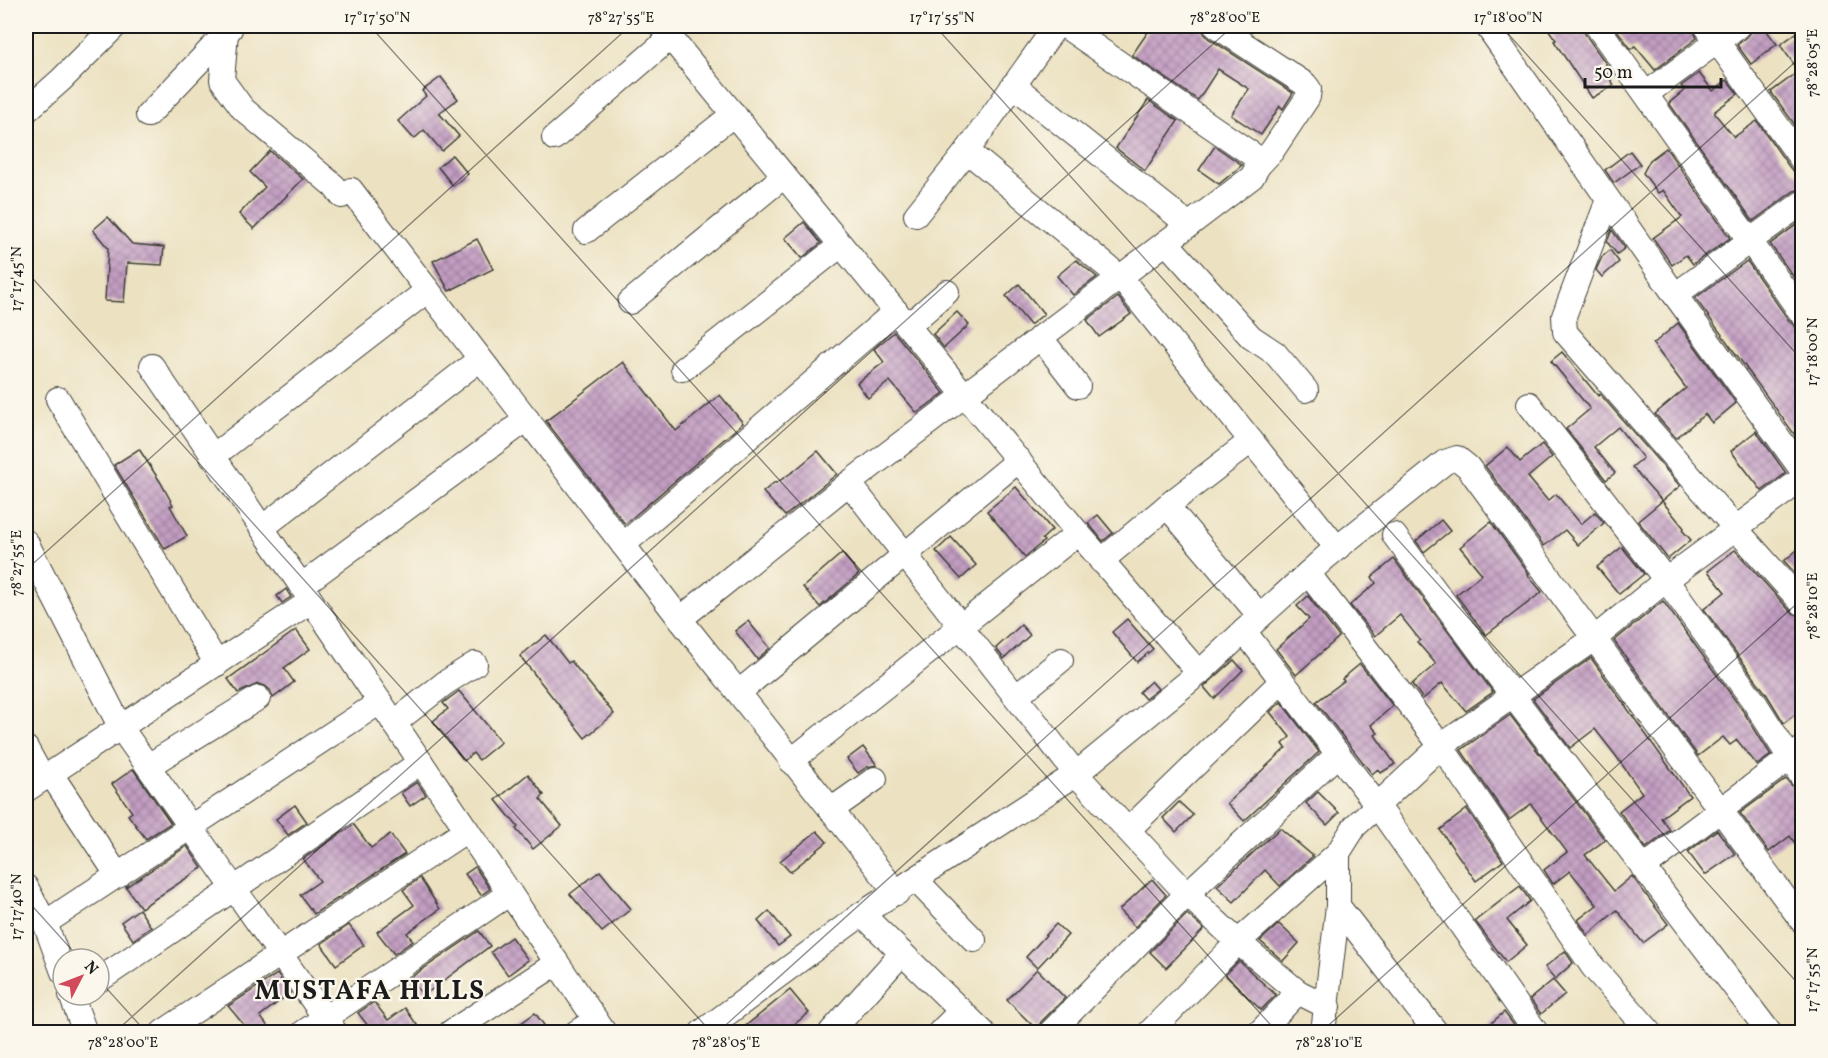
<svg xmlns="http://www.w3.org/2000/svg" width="1828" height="1058" viewBox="0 0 1828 1058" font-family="Vollkorn,serif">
<defs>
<pattern id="building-cross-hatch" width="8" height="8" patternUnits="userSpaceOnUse" patternTransform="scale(1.5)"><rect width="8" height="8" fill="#c29dc2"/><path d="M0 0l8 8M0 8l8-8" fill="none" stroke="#9d7f9d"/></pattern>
</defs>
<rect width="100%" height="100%" fill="#fbf7ec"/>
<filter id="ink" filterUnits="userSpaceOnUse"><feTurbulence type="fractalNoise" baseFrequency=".0167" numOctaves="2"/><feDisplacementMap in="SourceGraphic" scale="12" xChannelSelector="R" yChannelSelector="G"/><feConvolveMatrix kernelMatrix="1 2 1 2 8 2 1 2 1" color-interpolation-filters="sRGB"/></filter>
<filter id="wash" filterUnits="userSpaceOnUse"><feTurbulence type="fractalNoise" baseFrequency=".008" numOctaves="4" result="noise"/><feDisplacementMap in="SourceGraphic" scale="24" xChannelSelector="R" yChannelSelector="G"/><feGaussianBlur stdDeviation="1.35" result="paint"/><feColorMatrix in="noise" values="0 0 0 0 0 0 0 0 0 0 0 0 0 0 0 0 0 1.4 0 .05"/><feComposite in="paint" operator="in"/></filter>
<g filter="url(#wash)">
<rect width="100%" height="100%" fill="#ece2c2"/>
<g id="blocks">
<g fill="url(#building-cross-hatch)">
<path d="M1152,26H1202L1204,33L1208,38L1293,93L1283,109L1280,106L1261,135L1231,115L1249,89L1218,69L1198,100L1132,55Z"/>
<path d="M1546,26H1583L1585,34L1607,65L1603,68L1614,85L1592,98L1554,41L1556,40Z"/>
<path d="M1614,26H1692L1697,38L1655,70L1635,46L1631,49Z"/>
<path d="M1752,26H1763L1777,44L1751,64L1737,45L1747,37L1751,32Z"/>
<path d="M1803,28V136L1771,92L1799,71L1780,45Z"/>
<path d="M1699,73L1713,91L1727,80L1738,94L1715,111V114L1734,137L1757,121L1790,168L1796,173L1803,174V189L1794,191L1753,221L1669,103L1685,90L1681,86Z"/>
<path d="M441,77L458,99L439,113L459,136L442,151L424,130L414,139L398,121L426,96L422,91Z"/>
<path d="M1148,100L1178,121L1145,171L1116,148Z"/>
<path d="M1215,146L1242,165L1219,184L1199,170Z"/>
<path d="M1666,148L1730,238L1693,264L1686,255L1672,265L1653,238L1682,217L1663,190L1658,193L1643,173L1650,160Z"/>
<path d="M270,151L303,179L254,229L239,214L265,187L250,172Z"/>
<path d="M1630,151L1640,164L1614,183L1605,170Z"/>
<path d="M452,155L468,174L453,186L438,167Z"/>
<path d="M108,217L132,244L164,247L162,265L127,263L124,302L105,301L108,248L93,230Z"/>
<path d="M1803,220V290L1770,244Z"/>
<path d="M804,222L821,243L802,258L785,238Z"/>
<path d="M1612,230L1625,248L1617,254L1607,242Z"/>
<path d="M477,239L493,269L449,291L433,261Z"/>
<path d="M1610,250L1619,262L1602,277L1596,270L1602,257Z"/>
<path d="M1076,260L1097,277L1073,295L1057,276Z"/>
<path d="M1747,261L1790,322L1796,327L1803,328V446L1695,298Z"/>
<path d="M1019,284L1044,314L1030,325L1006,296Z"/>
<path d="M1118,297L1131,314L1099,337L1087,320Z"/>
<path d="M957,312L969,325L944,348L933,334Z"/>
<path d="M1678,323L1736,403L1712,423L1705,414L1676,438L1655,414L1686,388L1653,344Z"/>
<path d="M894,332L944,393L917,413L890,381L868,398L857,383L884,362L874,349Z"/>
<path d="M1562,352L1598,396L1600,394L1680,486L1662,501L1632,467L1643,458L1618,427L1594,447L1615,473L1606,480L1566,429L1590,409L1551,361Z"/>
<path d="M623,362L676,431L720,395L743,423L625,524L546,421Z"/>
<path d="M1756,431L1786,473L1762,491L1731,451Z"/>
<path d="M1542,444L1552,457L1528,477L1548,501L1556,494L1581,524L1595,512L1604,523L1578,545L1565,530L1544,546L1485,466L1508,447L1520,462Z"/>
<path d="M139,449L161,483L173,505L170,506L187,536L165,549L114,465Z"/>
<path d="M818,451L837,474L785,516L763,492L775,482L776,483L794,471Z"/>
<path d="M1016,487L1052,530L1042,539L1044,541L1025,557L987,511Z"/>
<path d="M1662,501L1684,528L1682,530L1691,540L1668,559L1638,521Z"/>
<path d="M1098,515L1113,533L1103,541L1088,523Z"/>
<path d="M1441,520L1450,531L1424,552L1416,541Z"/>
<path d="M1491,522L1529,574L1528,575L1542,592L1486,635L1456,595L1482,574L1460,547Z"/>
<path d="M951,537L976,565L961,579L936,551Z"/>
<path d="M1803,545V582L1784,561Z"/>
<path d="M1622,547L1644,574L1619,594L1597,567Z"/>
<path d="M1735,550L1791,612L1803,617V708L1784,723L1767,695L1704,609L1725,592L1708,571Z"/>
<path d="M842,553L859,574L820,607L803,587Z"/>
<path d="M1394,559L1493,692L1466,711L1442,683L1423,699L1412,684L1436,664L1417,642L1420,640L1400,615L1375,636L1350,605L1376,583L1372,577Z"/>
<path d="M286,589L291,597L282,603L277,596Z"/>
<path d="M1308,596L1339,637L1296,675L1276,649L1309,619L1297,606Z"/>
<path d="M1663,601L1743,711L1771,755L1757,765L1737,740L1730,745L1723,737L1698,756L1614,641Z"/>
<path d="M1127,619L1153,649L1137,662L1112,632Z"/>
<path d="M748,621L770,648L757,659L735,631Z"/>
<path d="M1021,625L1030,635L1004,659L996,648Z"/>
<path d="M296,630L310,649L284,668L294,682L273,698L270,690L265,686L258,684L238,693L228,679Z"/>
<path d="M546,635L568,663L571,661L614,714L585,738L520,656Z"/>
<path d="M1591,658L1690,796L1661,818L1670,830L1646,848L1619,811L1642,793L1616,756L1595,729L1570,748L1533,699Z"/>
<path d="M1234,660L1243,670L1214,699L1204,687Z"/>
<path d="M1360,664L1393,706L1371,725L1378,733L1375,735L1395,764L1381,773L1378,769L1372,774L1316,702L1344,681L1342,679Z"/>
<path d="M1151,681L1158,689L1145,699L1139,692Z"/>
<path d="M459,691L501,742L479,760L473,753L464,761L433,721L448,709L443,703Z"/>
<path d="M1281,702L1319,752L1244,821L1227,803L1286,748L1283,744L1290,737L1270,712Z"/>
<path d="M1510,715L1605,840L1585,855L1614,891L1632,876L1668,924L1643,943L1617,910L1588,935L1578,920L1597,905L1570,871L1553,884L1544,870L1567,852L1531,804L1509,820L1461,750Z"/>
<path d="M863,747L877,765L867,767L858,773L847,759Z"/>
<path d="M133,769L171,823L146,839L128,815L132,812L112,784Z"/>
<path d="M528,774L544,795L540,799L562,826L533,849L516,829L518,827L496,800Z"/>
<path d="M1786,779L1795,789L1803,791V855L1790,836L1769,852L1740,813Z"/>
<path d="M417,782L426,795L410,806L401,793Z"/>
<path d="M1318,792L1339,813L1327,825L1306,803Z"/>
<path d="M1179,802L1193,815L1176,832L1163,818Z"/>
<path d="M295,805L307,822L288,835L276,819Z"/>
<path d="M1467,809L1503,861L1476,881L1440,830Z"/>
<path d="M354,825L371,848L390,834L405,854L314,914L300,895L320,881L303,859Z"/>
<path d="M1280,828L1313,856L1280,886L1265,870L1234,902L1217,886Z"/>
<path d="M1717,830L1735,854L1705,875L1688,852Z"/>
<path d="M817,831L827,842L790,872L780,861Z"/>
<path d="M187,846L202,868L141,908L126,887Z"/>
<path d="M475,867L490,889L481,895L465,874Z"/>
<path d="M600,871L631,909L602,932L570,894Z"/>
<path d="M420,878L440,909L407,933L413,941L394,954L377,932L414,905L403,890Z"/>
<path d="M1152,879L1166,895L1135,927L1119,910Z"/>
<path d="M1520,886L1530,901L1507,920L1527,945L1506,962L1475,921Z"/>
<path d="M139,909L151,927L133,940L121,922Z"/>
<path d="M769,911L790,937L778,946L758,921Z"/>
<path d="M1187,914L1204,929L1166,968L1150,952Z"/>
<path d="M1056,924L1068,935L1037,968L1026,957Z"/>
<path d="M1279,924L1299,943L1283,961L1260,941Z"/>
<path d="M349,925L364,945L336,965L321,944Z"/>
<path d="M479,931L490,946L423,996L410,978Z"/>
<path d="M511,937L528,960L508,975L491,952Z"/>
<path d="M1565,951L1573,963L1555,979L1545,967Z"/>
<path d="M1239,961L1276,995L1261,1010L1225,975Z"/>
<path d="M1037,969L1065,998L1041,1022L1037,1030L1007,1000Z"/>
<path d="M277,974L290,993L260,1016L272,1032H250L228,1006Z"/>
<path d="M1553,980L1565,994L1541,1014L1530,999Z"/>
<path d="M790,990L809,1013L784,1032H738Z"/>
<path d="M374,1002L388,1020L405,1008L422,1032H371L372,1031L358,1013Z"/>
<path d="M1504,1012L1519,1032H1481Z"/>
<path d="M535,1013L549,1032H509Z"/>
</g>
</g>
</g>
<g filter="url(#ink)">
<use href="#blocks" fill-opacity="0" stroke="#3b3a35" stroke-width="1.5"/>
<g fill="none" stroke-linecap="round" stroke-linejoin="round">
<defs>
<g id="minor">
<path d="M661,26L1078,533L1199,673"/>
<path d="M1065,26L1253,155L1258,166L1252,177L849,483L1076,774L1187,894L1238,942L1298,992L1328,1007"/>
<path d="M1216,26L1305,84L1309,89L1308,97L1272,151L1258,166"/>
<path d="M1487,26L1675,295L1802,470"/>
<path d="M1597,26L1802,314"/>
<path d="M1706,26L1802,160"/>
<path d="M226,33L222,80L243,109L334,186L342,196"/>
<path d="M1013,85L1189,225"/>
<path d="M1646,94L1738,26"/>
<path d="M26,111L61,80L115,26"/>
<path d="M148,115L230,29"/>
<path d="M554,138L671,37"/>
<path d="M967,151L1120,277L1337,548"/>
<path d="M351,190L680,619L897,893"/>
<path d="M1608,200L1564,316L1565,332L1736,529L1802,603"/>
<path d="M916,215L967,151L1056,26"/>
<path d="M586,231L734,114"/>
<path d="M1166,242L1251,337L1275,353L1306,390"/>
<path d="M1675,295L1802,203"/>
<path d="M630,302L784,176"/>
<path d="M908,326L947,292"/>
<path d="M1040,337L1078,386"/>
<path d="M152,366L604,1032"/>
<path d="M683,369L841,245"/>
<path d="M58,399L217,664"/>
<path d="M1529,404L1666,580L1755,703L1802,777"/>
<path d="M212,457L428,290"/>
<path d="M1167,506L1260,616"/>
<path d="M262,528L480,359"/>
<path d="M1394,535L1513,696L1769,1032"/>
<path d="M26,542L121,728L335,1032"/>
<path d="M623,545L896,311"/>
<path d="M1101,561L1172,502L1251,441"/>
<path d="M1308,573L1441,746L1593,967L1650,1032"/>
<path d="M301,586L527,419"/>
<path d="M680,619L849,483"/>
<path d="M739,692L1019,460"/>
<path d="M1016,697L1061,660"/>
<path d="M394,723L445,683L475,664"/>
<path d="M26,748L43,779"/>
<path d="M791,761L1078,533"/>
<path d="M148,766L258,698"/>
<path d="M51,774L118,876"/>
<path d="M26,790L311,601"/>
<path d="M831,810L875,779"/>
<path d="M1128,830L1282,681"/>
<path d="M1643,868L1802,749"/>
<path d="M916,880L974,940"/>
<path d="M26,887L45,923L63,972"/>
<path d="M1338,906L1436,1032"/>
<path d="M862,914L983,1032"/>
<path d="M45,923L380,702"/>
<path d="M99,980L421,762"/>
<path d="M71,995L85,1032"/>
<path d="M163,1032L467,830"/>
<path d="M304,1032L510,893"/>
<path d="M451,1032L557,963"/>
<path d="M577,1032L596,1020"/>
<path d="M702,1032L862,914L1076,774L1199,673L1244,631"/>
<path d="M831,1032L902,953"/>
<path d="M940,1032L961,1011"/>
<path d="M1051,1032L1187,894L1338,754"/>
<path d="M1150,1032L1238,942L1338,853"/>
<path d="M1260,1032L1298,992"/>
<path d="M1323,1032L1338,906V853L1355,826L1441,746L1595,638L1666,580L1802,479"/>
<path d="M1536,1032L1377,805L1244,631L1326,557L1445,462L1457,458L1468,467L1802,921"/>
</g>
</defs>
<use href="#minor" stroke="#3b3a35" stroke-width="26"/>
<use href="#minor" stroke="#fff" stroke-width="24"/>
</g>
</g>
<path fill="none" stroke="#1c1c1c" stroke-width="1.5" stroke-opacity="0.45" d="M26,26H27M370,26L1277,1032M935,26L1802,988M1501,26L1802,360M26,271L711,1032M26,570L630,26M26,899L80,959M99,980L146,1032M115,1032L1233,26M718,1032L1802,56M1321,1032L1802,599"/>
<g text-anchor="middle" stroke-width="4.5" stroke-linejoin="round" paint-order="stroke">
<g font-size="27" font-weight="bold" letter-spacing="1.5" fill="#1c1c1c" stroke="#fbf7ec">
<text x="370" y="999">MUSTAFA HILLS</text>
</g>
</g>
<rect width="1828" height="1058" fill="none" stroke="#fbf7ec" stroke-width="66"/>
<g transform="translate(81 977) rotate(48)"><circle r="28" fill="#fbf7ec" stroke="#a29f99" stroke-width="1.5"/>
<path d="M0-4.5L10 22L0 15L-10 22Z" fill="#d1495b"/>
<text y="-9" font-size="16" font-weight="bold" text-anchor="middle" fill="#1c1c1c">N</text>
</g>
<path d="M1585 78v9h136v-9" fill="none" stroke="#1c1c1c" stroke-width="3"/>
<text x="1594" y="78" font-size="18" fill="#1c1c1c" stroke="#fbf7ec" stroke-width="4.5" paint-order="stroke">50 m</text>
<rect x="33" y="33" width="1762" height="992" fill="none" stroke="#1c1c1c" stroke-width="2"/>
<g font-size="15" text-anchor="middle" fill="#1c1c1c">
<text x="377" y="22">17°17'50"N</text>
<text x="621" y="22">78°27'55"E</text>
<text x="942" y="22">17°17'55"N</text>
<text x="1225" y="22">78°28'00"E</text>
<text x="1508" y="22">17°18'00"N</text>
<text transform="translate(1812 63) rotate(-90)" y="5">78°28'05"E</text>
<text transform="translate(16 279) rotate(-90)" y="5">17°17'45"N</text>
<text transform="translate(1812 352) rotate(-90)" y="5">17°18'00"N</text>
<text transform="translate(16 563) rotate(-90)" y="5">78°27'55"E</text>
<text transform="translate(1812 606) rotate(-90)" y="5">78°28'10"E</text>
<text transform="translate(16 907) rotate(-90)" y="5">17°17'40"N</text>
<text transform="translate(1812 980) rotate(-90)" y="5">17°17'55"N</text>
<text x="123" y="1047">78°28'00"E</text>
<text x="726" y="1047">78°28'05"E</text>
<text x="1329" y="1047">78°28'10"E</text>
</g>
</svg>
